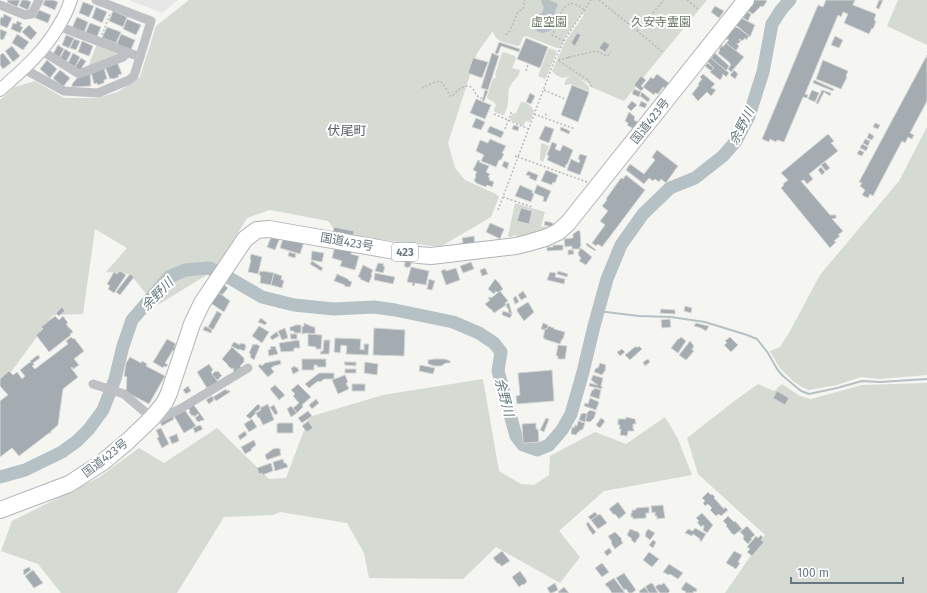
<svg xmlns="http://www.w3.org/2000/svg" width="927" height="593" viewBox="0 0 927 593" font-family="'Fira Sans','Noto Sans JP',sans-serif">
<rect width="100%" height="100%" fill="#f5f5f2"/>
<path fill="#e6e7e6" d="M129,0H178L162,13Z"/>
<g fill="#d5dad2">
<path d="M189,0H707L624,101L591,87L588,83L580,79C584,83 590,84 589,91L571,84L566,85L564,84L567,78L570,76L563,78L556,75L552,71L565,42L584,15L583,12L565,38L560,48H557L526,36L523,37L520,45L517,46C508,43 494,42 493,31L477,53L448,143L455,168L465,180L496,194L499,197L491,217L440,247L338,234L328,221L270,210L247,218L215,270L156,306L130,274L106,272L127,248L95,229L83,314L53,315L0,387V100L15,87L35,81L64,98H97L118,92L140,77L156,26Z"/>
<path d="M898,0H927V45L887,26Z"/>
<path d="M97,44L118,52V56L88,67Z"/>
<path d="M549,48L557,51L546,78L545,79L538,76Z"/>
<path d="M503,52L515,56L516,59L512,68L520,70C519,78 513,80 510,86C507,92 509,97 508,102C508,106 506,111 504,115H502L495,112L494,110L496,105L494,102L488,99L487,97L493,79L497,77L495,75L502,53Z"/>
<path d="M521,102C526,102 532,106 534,111L530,122L526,121L523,126L511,120L510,119L512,114L516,113Z"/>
<path d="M927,127V375L880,379L861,377L837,385L809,390L802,387L793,381L779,367L770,351L780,347L789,333L820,275L899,181Z"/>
<path d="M541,143L549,146L543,162L540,160Z"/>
<path d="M515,203L545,212L541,226L551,228L533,234L517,237L516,235L510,237L508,236Z"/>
<path d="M483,379L499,471L521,484L534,485L549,475L550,456L595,432L626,444L665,417L678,439L692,475L604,491L559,531L580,557L560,583L496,547L463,579L369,578L364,553L347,523L280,512L273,515L224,517L177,593H61L38,564L1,551L12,521L98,478L139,448L164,463L217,428L269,479L286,478L309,417L383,395Z"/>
<path d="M927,383V593H725L765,535L698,474L687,438L733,402L758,384L774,391L782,384L800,396L811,399L862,385Z"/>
</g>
<path fill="#b5c1c4" d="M542,0H549L558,4C557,7 555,10 555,13C553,24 557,31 542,33L536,31L539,22L532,19L542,13L544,8L541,1Z"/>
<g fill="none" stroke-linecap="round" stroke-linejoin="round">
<path stroke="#b5c1c4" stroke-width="2" d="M598,311L639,316L671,317L705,322L747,335L757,339L768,353L777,369L783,376L801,391L809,394L837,388L862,381L880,382L927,379"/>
<path stroke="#b5c1c4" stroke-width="13" d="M0,477L25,470L62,452L77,441L89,429L103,410L115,379L123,346L132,320L169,277L185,270L209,268L226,276L262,297L294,305L334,309L374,307L395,310L453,322L479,333L494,343L501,352L498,371L516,436L523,445L537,450L549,445L562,430L571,414L583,372L594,326L607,279L621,245L643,214L670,188L695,178L723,156L736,141L749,116L763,72L772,24L781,10L790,0"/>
</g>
<g fill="#a5acb1" stroke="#d7d7d5">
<path d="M8,0H20L17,7L7,2Z"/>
<path d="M22,0H27L31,2L28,10L19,6Z"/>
<path d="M45,0H53L58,2L55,10L43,5Z"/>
<path d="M754,0H765L767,1L763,7L761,6L753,14L746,10Z"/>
<path d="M826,0H855L853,5L876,14L874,20L876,21L873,29L872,28L869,34L844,23L848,14L843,12L841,17L838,15L805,94L808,95L807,98L803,97L784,142L777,140L776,142L770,139L769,142L762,139L818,5L823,7Z"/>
<path d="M879,0H883L879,9L876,8Z"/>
<path d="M83,2L94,6L89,17L79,13Z"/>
<path d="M715,6L724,11L719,18L711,12Z"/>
<path d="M96,7L107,12L102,23L92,18Z"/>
<path d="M39,10L51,15L48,23L35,18Z"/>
<path d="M113,11L127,17L123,27L109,21Z"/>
<path d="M747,12L751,14L748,21L743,18Z"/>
<path d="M4,14L12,18L7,28L0,25V20L1,17L3,18Z"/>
<path d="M77,17L88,22L84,33L72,28Z"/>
<path d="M741,18L755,25L750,37L736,25Z"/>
<path d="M127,19L141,25L136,35L123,29Z"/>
<path d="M17,21L22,23L20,26L23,27L20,33L11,29L13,23L16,24Z"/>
<path d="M90,23L101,27L96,39L85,34Z"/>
<path d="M29,25L37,33L31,40L22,32Z"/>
<path d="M107,27L121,32L116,43L102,38Z"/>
<path d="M734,27L736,28L737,27L749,36L746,40L745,38L742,41L740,39L739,40L741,41L738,44L737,43V44L739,46L736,51L726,43L729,40L726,39Z"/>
<path d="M0,29L7,32L3,40L0,39Z"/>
<path d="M577,33L581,35L575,46L571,43Z"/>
<path d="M17,34L29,42L23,50L12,43Z"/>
<path d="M121,34L135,40L130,52L116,46Z"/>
<path d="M66,35L74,38L69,48L62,45Z"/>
<path d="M835,36L843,40L839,48L831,45Z"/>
<path d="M526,38L548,47L540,68L517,59Z"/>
<path d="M74,39L80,41L76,50L70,48Z"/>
<path d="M82,41L93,46L89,56L78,52Z"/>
<path d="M604,41L610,45L605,52L599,48Z"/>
<path d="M499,42L520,49L519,52L501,46L498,54L495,53Z"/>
<path d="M726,43L744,57L731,72L728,69L731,65L730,64V63L718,53L720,50L719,49L722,45L723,47Z"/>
<path d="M58,45L64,49L59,58L53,54Z"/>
<path d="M12,46L20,56L13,62L5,51Z"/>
<path d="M65,49L71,53L66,62L60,58Z"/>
<path d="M3,53L11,63L3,69L0,65V55Z"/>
<path d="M73,53L80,57L75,67L68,63Z"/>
<path d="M492,53L499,56L488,90L481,88Z"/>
<path d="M715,53L729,66L726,71L711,58Z"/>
<path d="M927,55V101L910,133L914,135L912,139L908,137L905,143L902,141L873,196L870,194L868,198L862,195L865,190L860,186L862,183L859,182Z"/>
<path d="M81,58L86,61L80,71L75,67Z"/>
<path d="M473,58L488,62L482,78L468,73Z"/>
<path d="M711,58L729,73L726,77L723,74L722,75L723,76L720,80L710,72L714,68L707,61Z"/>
<path d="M47,60L57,69L50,78L40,69Z"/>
<path d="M823,60L848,71L846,76L847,77L841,89L816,79Z"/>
<path d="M117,62L122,74L118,75L119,77L113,79L112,78L110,79L105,67Z"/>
<path d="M708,63L714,68L711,71L705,66Z"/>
<path d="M104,68L107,79L104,80V83L98,85L97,83L94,84L91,72Z"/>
<path d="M60,70L70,78L63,87L53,78Z"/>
<path d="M734,70L738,74L735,79L730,75Z"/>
<path d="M90,74L91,86L72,87V84L79,76Z"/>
<path d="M657,74L669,83L665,88L663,87L658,94L655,93L654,95L643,87L651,77L653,79Z"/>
<path d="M703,74L715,84L711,88H712L716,90L711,96L707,92L698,101L692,94L699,85L698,84L702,79L700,77Z"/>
<path d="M641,76L646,80L641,86L644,88L641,91L634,85Z"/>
<path d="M814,80L834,89L833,91L813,83Z"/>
<path d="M572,85L589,92L578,122L561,115Z"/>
<path d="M634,89L641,92L639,97L632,94Z"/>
<path d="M485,90L488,91L484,101H482Z"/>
<path d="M812,90L819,93L815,102L808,99Z"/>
<path d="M822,90L831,93L830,96L824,92L818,104L816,103Z"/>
<path d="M642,92L650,99L648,102L640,96Z"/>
<path d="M530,93L535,96L531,104L526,102Z"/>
<path d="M476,99L491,105L485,119L470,113Z"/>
<path d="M632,101L637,105L631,111L627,107Z"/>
<path d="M641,101L647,104L645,108L639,106Z"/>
<path d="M629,112L635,117L634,120L638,122L634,129L627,125L628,123L625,121Z"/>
<path d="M476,118L485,122L481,130L472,127Z"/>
<path d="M875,123L880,125L878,129L873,127Z"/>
<path d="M514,125L519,127L518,131L512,129Z"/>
<path d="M490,126L504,132L501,138L487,132Z"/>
<path d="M545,126L554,129L549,143L539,139Z"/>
<path d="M561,127L570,131L569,134L560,130Z"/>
<path d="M869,133L874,136L872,140L867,138Z"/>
<path d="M828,134L834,141L831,143L838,151L809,174L813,179L807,184L804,180L801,181L830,215H836V218L832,219L843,231L838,235L840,236L834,241L836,242L830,248L781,188L784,185L783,184L788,180L781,173Z"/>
<path d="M490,139L506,146L502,153L504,154L501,160H499L496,167L481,161L484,155L476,151L480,140L488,143Z"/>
<path d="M865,139L870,141L868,146L863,143Z"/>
<path d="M552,142L557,144L555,149L560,151L563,145L573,150L567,165L566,164L565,168L547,160L549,156L547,155Z"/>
<path d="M862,144L868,147L866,151L860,148Z"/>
<path d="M657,150L678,166L666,183L661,179L659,182L655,179L653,181L649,178L644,184L626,170L630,164L644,174L655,160L652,157Z"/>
<path d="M859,150L864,152L862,156L857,154Z"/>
<path d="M580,154L587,156L580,175L567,170L571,159L579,163L580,160L578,159Z"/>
<path d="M478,160L480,161L479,162L489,166L486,172L490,174L488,177L490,178L489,180L494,182L492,187L487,185L486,187L476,183V182L474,181L476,176L475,175L477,172L473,170Z"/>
<path d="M504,161L509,163L507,169L502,166Z"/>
<path d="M825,162L830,168L826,171L821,165Z"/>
<path d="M821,167L825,172L822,175L818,170Z"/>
<path d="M546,170L558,175L555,183L553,182L552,185L541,181Z"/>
<path d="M528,171L538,175L536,181L529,178L530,176L526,175Z"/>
<path d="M626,175L645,190L602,247L598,244L596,246L592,243L605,225L600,221L608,211L602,206L607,200L606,199L613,189L621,178L623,179Z"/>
<path d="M520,185L533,191L532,193L534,194L531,202L515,196Z"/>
<path d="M537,185L551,191L546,202L543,201L544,197L534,193Z"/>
<path d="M521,208L532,211L529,224L517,221Z"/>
<path d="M545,221L553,223L552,227L544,225Z"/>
<path d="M490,223L504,229L500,239L486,232Z"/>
<path d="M334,227L354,231L353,237L333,233Z"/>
<path d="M579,230L580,232L581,246H580V249H572V246L565,247L564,239L573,238V234Z"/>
<path d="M272,235L280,238L275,250L267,247Z"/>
<path d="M284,235L304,242L300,254L280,248Z"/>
<path d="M474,236L475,246L461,247L460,243H463L462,238Z"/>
<path d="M587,243L596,250L595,251L586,245Z"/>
<path d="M553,245H563V250L547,251V247H553Z"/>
<path d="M335,246L352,250L351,254L359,256L355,270L340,266L342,261L332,258Z"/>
<path d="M581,248L592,257L586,265L579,261L581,258L579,256L578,253Z"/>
<path d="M568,250H573L574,254L568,255Z"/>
<path d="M312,251L324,253L322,262L311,260Z"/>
<path d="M289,252L296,254L295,258L288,256Z"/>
<path d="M251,254L262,257L258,274L248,272L251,260L250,259Z"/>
<path d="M406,260L412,261L410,267H408V268L404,266Z"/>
<path d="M312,261L323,268L321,271L310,264Z"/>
<path d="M471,262L474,269L463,273L460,266Z"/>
<path d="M378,263L384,264L383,266L385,267L383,273L375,271Z"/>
<path d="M363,265L373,270L371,274L372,275L369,283L360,279L361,278L358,277Z"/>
<path d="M411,267L429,271L426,285L415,283L414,286L412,285L413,283L407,282Z"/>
<path d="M456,268L460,280L446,285L441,271L445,269L446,271Z"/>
<path d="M485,268L488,274L482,276L480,270Z"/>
<path d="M120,271L126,275L114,293L108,289L110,286L107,284L114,272L117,274Z"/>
<path d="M260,271L263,272V271L274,273L271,285L260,283L261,276L259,275Z"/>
<path d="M558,271L568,274L567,277L557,274Z"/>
<path d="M550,272L556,273L555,277L565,279L564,284L547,280Z"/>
<path d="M274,273L282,276L281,280H284L282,288L271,285Z"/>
<path d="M375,273L395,277L393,284L374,280Z"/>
<path d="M130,274L134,277L120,295L116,292Z"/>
<path d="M337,274L348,279V280L352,282L350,287L344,286L345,285L334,281Z"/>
<path d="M429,279L435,281L432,290L427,289Z"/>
<path d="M495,279L499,283L503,289L498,293L496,291L494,294L488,289Z"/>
<path d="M220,281L228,288L222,295L218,292Z"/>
<path d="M500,291L508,301L505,303L506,305L494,313L491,309H490L485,304L490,300L488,298L490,297L491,298Z"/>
<path d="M523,291L527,297L521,300L518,295Z"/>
<path d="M218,292L230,301L224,312L212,304L210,302Z"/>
<path d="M516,296L519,302L515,304L513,298Z"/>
<path d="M528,302L534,312L524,321L517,311V309Z"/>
<path d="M509,303L512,314L509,313L508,308H507L506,304Z"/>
<path d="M685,306L692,308L691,313L684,311Z"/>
<path d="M62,307L65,311L59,316L56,313Z"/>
<path d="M661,309L675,310V314L660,313Z"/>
<path d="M217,311L222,314L213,330L208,327Z"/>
<path d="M503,311L512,314L510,318L502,315Z"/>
<path d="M55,316L59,320L63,316L68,323L66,324L70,329H71L73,332L70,334L71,335L49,352L36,335L43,329L41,327Z"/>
<path d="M261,318L267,323L265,325L258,322Z"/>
<path d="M670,319L671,327L662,328L661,320Z"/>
<path d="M304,323L313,327H315V334L307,333L302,334V327L304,326Z"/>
<path d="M543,323L548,325L547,329H545V330L541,329Z"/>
<path d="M696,323L704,325L709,326L706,331L701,328L694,326Z"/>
<path d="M295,325H301V333H294V331H290V327L294,326Z"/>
<path d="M205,326L212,330L211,333L203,330Z"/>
<path d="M259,326L269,332L262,343L252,336Z"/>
<path d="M548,326L554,328V329L565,332L563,339H562L560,344L544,339L545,338H543L545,329H547Z"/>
<path d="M285,328L288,338L282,340L278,331Z"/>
<path d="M374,328L405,330L404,356L373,355Z"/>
<path d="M276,332H277L279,336L272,340L270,337Z"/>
<path d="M290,334H297V339H291Z"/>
<path d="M308,334L322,335L321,349H316V347L308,346Z"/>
<path d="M71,337L73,339L74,338L84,351L74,359L79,365L73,369L72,367L71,368L78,377L63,389L58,425L51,431V433H49L19,456L12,448L0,457V401L8,395L0,386V379L9,371L13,375L17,372L22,379L25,376L20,370L30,362L31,363L30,361L38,355L40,358L33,363L34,365L32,366L35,369L68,344L66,341Z"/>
<path d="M681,337L686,341L678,353L671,348L678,339H679Z"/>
<path d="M730,337L738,345L731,352L724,345L727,343L725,341Z"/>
<path d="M335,338L361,339L360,349L364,350V344H369L368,355L346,354L347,346L341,345L340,353L334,352Z"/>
<path d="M167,339L176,344L174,347L177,349L175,351L173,350L165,363L168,365L166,367L164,366L163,368L153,362Z"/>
<path d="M299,340L300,348H294V351L281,352L279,343Z"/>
<path d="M324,340H330L329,354H320L321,351H323Z"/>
<path d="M690,341L694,346L692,350L694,351L686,360L679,355Z"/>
<path d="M234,342L240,345V343L242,344V343L246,345L245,346L246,347L244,351L239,349V350L231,346Z"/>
<path d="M253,344L255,345L256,344L260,346L254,360L250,357L251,354L249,353Z"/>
<path d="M558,345L567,346L565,359H558V356H556Z"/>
<path d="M275,346L278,354L269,356L268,350L271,349L270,347Z"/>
<path d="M636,346L637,348L639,346L642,349L630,360L625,355Z"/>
<path d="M232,347L244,358V362L240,366L242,368L236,374L233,370L234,368H233L232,369L228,366V365L222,359Z"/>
<path d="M622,349L625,352L620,356L617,352Z"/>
<path d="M130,357L141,363L142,361L147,364L146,366L165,376L149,404L126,392L127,377L124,376L126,363Z"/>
<path d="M302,359H326V367H317V365H314V370H302Z"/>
<path d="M434,359H445L450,361V363H446L441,366H434L428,364V360Z"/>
<path d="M648,359L650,362L645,366L643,362Z"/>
<path d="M280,360L281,364L274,366L271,368L274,372L268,377L258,366L261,364L262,366L265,363Z"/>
<path d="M344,362H356V366L345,365Z"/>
<path d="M365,362L378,364L377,375L364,373Z"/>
<path d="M600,363L606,365L605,369H606L602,375L594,372L596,368H598Z"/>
<path d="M209,364L213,370L211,372L218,382L207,388L197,372Z"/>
<path d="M420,365L435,368L433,374L419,371Z"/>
<path d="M295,366L296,368L297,367L299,371L293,374L291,368Z"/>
<rect x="345" y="369" width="11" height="4"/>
<path d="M552,370L554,401L517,404L516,396L520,395L518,373Z"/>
<path d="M216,371V372L218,371L222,376L220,377V378L217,380L212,374Z"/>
<path d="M319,373H334V379H324L320,382L318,381L309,388L305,384Z"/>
<path d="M345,375L348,382L346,383L349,389L338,394L332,380Z"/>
<path d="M593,375L603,378L601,386L602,387V389L589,386L590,383L597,385V384L594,383V382L591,380Z"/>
<path d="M298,384L311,397L302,405L303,407L297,413L293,408L299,403L293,396L295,394L291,390Z"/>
<rect x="352" y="384" width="13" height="7"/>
<path d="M275,385L285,395L279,400L270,389Z"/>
<path d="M188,386L191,391L186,394L183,390Z"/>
<path d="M594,388L601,390L599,399L590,396L592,390H594Z"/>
<path d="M226,389L227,391L229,390L230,392L216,401L213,397Z"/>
<path d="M777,391L789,398L785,405L773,398Z"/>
<path d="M212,396L214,400L209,404L206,400Z"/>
<path d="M590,398L599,402L596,410L584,406L585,403L588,404Z"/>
<path d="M316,399L319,403L312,409L309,405Z"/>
<path d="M193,404L204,419V420L203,421L202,420L199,422L197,421L195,418L199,415L198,414L194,417L193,415L192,416L189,412L190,411L188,408Z"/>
<path d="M258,404L261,407L259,408L260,409L255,412L256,413L250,419L246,416Z"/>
<path d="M268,404L274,420L263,425L259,417L258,418L256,413L261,410L260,408Z"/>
<path d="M274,405L278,413L275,415L270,407Z"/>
<path d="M291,406L297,413L291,417L287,409Z"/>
<path d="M184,409L196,426L184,433L174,416Z"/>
<path d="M590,410L596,412L594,418L590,422L585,421L587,413Z"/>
<path d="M308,411L312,416L302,423L298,418Z"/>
<path d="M584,413L587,414L585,422L579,420L581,414Z"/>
<path d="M172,414L174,419L162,426L160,422Z"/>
<path d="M626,417L635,419L636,424H633V429H634V431H628L627,436L620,435L621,429H619L620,425H618V419H626Z"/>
<path d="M546,418L549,419L544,432L540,430Z"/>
<path d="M601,418L605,421L600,428L596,425Z"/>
<path d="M252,419L257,427L249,432L244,424Z"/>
<path d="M308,421L313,428L307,432L302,426Z"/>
<path d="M578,421L585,423L583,429L582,430H580L579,432H578L576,435L571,434L572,427L574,428L575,425L577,426Z"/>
<path d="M278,423H293V433H277V424H278Z"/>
<path d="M536,423V429H538L539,442L523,443L522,424Z"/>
<path d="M200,425L203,429L195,433L193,428Z"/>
<path d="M161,428L169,444L162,448L157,438L159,437L156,430Z"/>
<path d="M245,431L247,435L240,440L238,436Z"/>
<path d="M177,434L179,441L172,444L169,437Z"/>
<path d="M254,440L256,445L251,449L252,450L245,454L241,447Z"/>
<path d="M278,448L281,450L280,451L281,455L267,460L265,455L273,449Z"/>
<path d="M283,459L284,463H286L288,467L275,471L273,462Z"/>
<path d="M271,463L273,471L262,475V473L259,474L257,468Z"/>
<path d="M708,492L711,495L712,494L715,497L714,498L724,509L725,507L728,510L721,516L719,514L716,516L710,510L712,508L708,504L705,506L703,503L705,501L702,498Z"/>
<path d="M618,502L626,513L619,519L615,514L614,515L609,509Z"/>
<path d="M663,505L665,518L657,519V516H655V512L652,513L651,506Z"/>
<path d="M649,507V513H646V518L633,519V517H631V513H632V510H636V508Z"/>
<path d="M595,512L598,516L591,520L588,517Z"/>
<path d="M702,513L713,525L707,533L703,530L704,527L703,525L701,527L697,522L699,521L696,518Z"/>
<path d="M600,514L607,523L598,529L591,520Z"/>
<path d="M728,516L734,522L735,521L742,529L734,535L730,532H731L726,526L727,525L723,521Z"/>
<path d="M588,522L596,532L593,535L588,528V527L586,524Z"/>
<path d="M747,526L755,535L751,538L752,539L748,544L743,539L744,536L740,532Z"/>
<path d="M695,528L706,534L701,542L700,541V539L693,534L692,536L685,533L688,529L693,531Z"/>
<path d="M630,529L638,532L640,535L638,539H637V540L635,543L631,540L632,539L627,535Z"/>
<path d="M648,529L655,533L650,540L645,536L646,534H645Z"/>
<path d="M615,532L622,539L621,540L623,543L615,549L611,543L612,542L608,536Z"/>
<path d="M761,535L763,538L761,540L764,542L752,556L747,552L750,549L747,547L756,536L758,538Z"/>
<path d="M653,540L656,542L653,548L649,545Z"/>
<path d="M609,548L612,552L607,556L604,552Z"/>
<path d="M502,551L510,561L502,566H501L499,563L498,564L493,558Z"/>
<path d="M734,551L742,555L738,562L740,563L736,569L726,563Z"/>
<path d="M649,552L659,559L652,567L643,560Z"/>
<path d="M602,563L609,572L602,577L595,568Z"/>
<path d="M669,564L683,573L678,579L670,574L669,575L663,572Z"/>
<path d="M29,567L31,570L24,575L23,574L24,573L23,570Z"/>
<path d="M33,570L43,583L34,588L25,576Z"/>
<path d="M520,571L527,581L524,585L523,584L519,587L512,577Z"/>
<path d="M624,573L636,590L632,593H629L626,589L624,590L616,578Z"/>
<path d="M614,578L616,581L625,593H612L608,587H607L605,584Z"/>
<path d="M686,582L697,589L696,592L694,591L693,593H685L686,592L681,589Z"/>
<path d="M555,583L558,590L552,593H550L547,588Z"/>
<path d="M651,583L653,584L658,593H649L646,588V586Z"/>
<path d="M664,583L670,591L668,593H660L655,587L659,584L661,585Z"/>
<path d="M564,587L569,593H559L558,592Z"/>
<path d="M645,587L649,593H640L639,591Z"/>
</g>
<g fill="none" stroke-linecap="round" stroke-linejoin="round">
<defs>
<path id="secondary" d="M0,90C24,69 47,49 62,20C66,14 68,7 71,0"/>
<path id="highway" d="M0,510L69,484L103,462L128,441L152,418L165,402L169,393L192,324L202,303L245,239L257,230L269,229L418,255L431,256L516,246L528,243L545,238L558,232L568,223L746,0"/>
</defs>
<use href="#secondary" stroke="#afb5b9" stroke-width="14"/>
<use href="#highway" stroke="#b0b4b7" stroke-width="18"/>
<g stroke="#b7babc" stroke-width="1.5" stroke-dasharray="2 2" stroke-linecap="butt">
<path d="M599,0L663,52"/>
<path d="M687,0L698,9"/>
<path d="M637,31L664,0"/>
<path d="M102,35L110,14"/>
<path d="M506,35L509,32L518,12L523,8L525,0"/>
<path d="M564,41L552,35C554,31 557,27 558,22C561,12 561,9 571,3L577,5L585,10"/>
<path d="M568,58L570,54"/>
<path d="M558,60L596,51L607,56L611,52"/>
<path d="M559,61L588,80L592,88"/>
<path d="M526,71L528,65"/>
<path d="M422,88C426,86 437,80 441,82C442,82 449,93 450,96H452C456,92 465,82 472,88C477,93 473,95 483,99"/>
<path d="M544,90L565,99"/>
<path d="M494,114L529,129"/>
<path d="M534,114L575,129"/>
<path d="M545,114L549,116"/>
<path d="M505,129L512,111"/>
<path d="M515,156L518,157L555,59L564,41L591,0"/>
<path d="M503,197L532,207"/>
<path d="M498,210L518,157L587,182"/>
</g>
<g stroke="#bdc1c4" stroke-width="9">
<path d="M0,5L25,15L32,14L39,0"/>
<path d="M66,29L140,57"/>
<path d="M47,54L79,74L123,57L127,53"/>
<path d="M24,69L64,91L98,93L129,80L134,76L151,21L96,0"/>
<path d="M93,384L124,394L152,418L159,419L180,409L248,368"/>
</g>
<use href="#secondary" stroke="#fff" stroke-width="12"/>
<use href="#highway" stroke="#fff" stroke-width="16"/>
</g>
<g text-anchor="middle" stroke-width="4" stroke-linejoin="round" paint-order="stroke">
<rect fill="#fff" stroke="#95a0a7" stroke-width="1" x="392" y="243" width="26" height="18" rx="3"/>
<g font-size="11" font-weight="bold" fill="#677781">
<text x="405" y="256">423</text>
</g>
<g font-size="12" fill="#6a7865" stroke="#fff">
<text x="549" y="26">虚空園</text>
<text x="661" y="26">久安寺霊園</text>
</g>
<g font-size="12" fill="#677781" stroke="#fff">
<text transform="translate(650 121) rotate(-52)" y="4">国道423号</text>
<text transform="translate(347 242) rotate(10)" y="4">国道423号</text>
<text transform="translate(105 458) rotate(-38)" y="4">国道423号</text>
</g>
<g font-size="13" font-style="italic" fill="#63787d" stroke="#fff">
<text transform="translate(741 126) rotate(-63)" y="5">余野川</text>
<text transform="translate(157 294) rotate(-46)" y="5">余野川</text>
<text transform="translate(505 397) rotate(75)" y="5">余野川</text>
</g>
<g font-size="13" fill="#545f66" stroke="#fff">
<text x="347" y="135">伏尾町</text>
</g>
</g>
<path d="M791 577v6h112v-6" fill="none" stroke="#677781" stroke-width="2"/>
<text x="797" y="577" font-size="12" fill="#677781" stroke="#ffffff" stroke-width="3" paint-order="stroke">100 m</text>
</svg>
